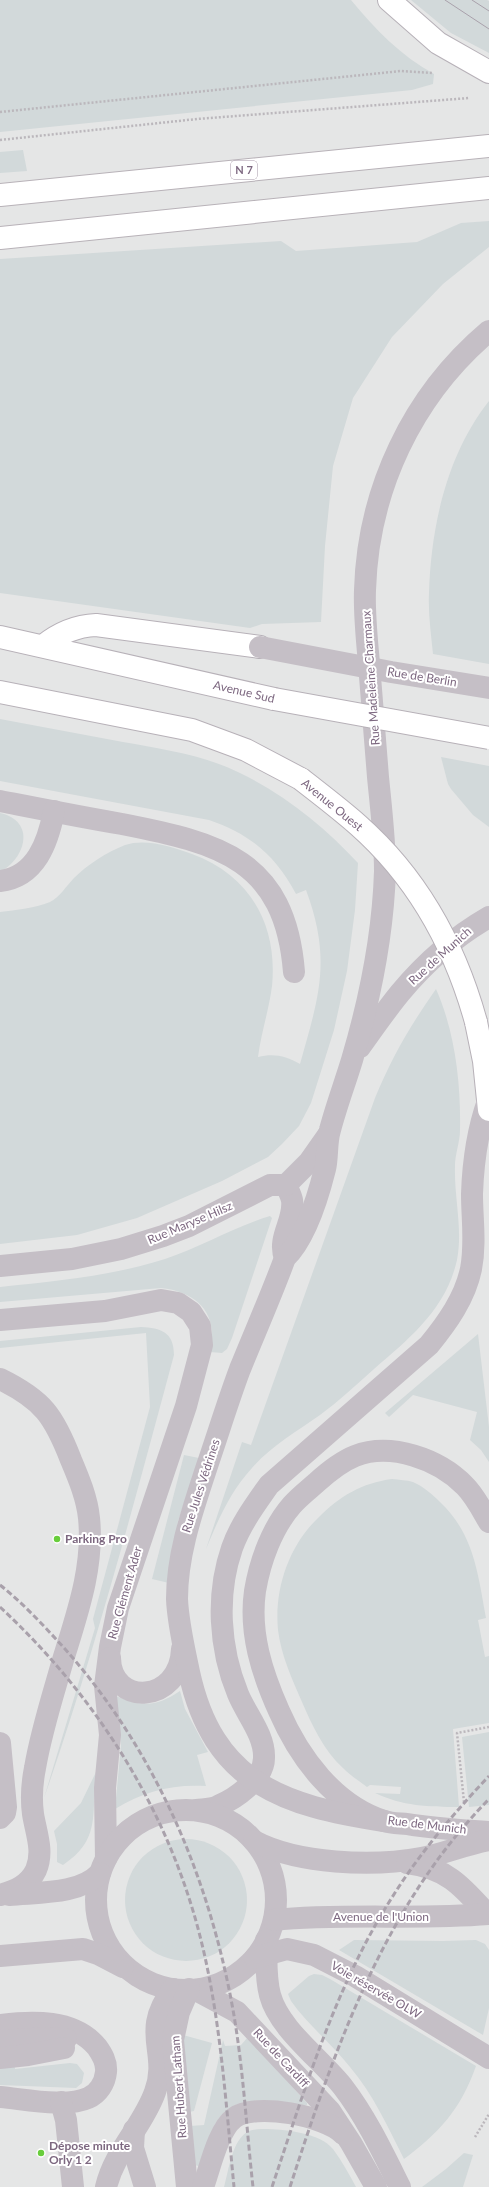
<svg xmlns="http://www.w3.org/2000/svg" width="489" height="2187" viewBox="0 0 489 2187" font-family="Lato,sans-serif">
<rect width="100%" height="100%" fill="#f2f5f4"/>
<rect fill="#e5e6e6" x="0" y="0" width="489" height="2187"/>
<g fill="#d2d9da">
<path d="M0,0H351C375,29 401,56 434,74L433,84L412,90L0,132Z"/>
<path d="M411,0H487L489,1V53L451,33Z"/>
<path d="M23,150L27,171L0,173V152Z"/>
<path d="M489,221V247L443,284L392,337L353,398L333,466L325,546L321,622L262,624L250,628L0,593V259L281,241L296,251L417,242L461,223Z"/>
<path d="M489,401V664L433,654C431,634 428,613 429,593C431,526 447,454 489,401Z"/>
<path d="M0,719C41,727 82,734 123,742C162,749 204,755 240,773C284,794 325,827 358,863L355,910L347,971L334,1030L311,1103L299,1126L282,1144L268,1157L222,1181L137,1218L77,1235L0,1244V912C16,910 36,908 50,902C59,898 67,885 74,878C87,865 107,852 125,845C146,838 172,847 192,854C250,875 278,925 272,986C269,1010 261,1033 258,1057C274,1053 286,1056 300,1064C319,996 332,960 306,890L296,894C275,855 250,834 209,820L0,781Z"/>
<path d="M441,757L489,766V827L473,815L451,789L448,784Z"/>
<path d="M0,813C36,821 26,858 0,872Z"/>
<path d="M436,989C455,1032 461,1083 460,1130C460,1142 455,1154 455,1166C454,1198 463,1228 457,1260C446,1309 410,1338 374,1369C356,1385 339,1401 320,1415C296,1432 271,1446 252,1468C230,1492 218,1520 206,1549L242,1442L251,1445L375,1098C392,1057 410,1026 436,989Z"/>
<path d="M270,1216L272,1218L232,1338L227,1349L222,1353L210,1352C219,1314 198,1292 161,1288L0,1302V1287C56,1281 112,1276 165,1259C201,1247 234,1227 270,1216Z"/>
<path d="M141,1327C161,1328 174,1332 174,1355C134,1503 95,1652 44,1798L95,1628L93,1619L150,1407L146,1333L0,1348V1341Z"/>
<path d="M478,1334L489,1427V1462L481,1450L470,1440L477,1412L413,1395L389,1417L385,1413Z"/>
<path d="M184,1455L199,1458L178,1521L169,1583L152,1579Z"/>
<path d="M392,1479C399,1480 407,1480 413,1482C424,1487 432,1494 440,1502C474,1534 478,1574 486,1618L478,1620L485,1657L489,1656V1723L453,1729L459,1807C429,1807 402,1806 375,1793L400,1794L401,1787L370,1785L367,1787C359,1781 350,1775 343,1768C324,1751 312,1725 302,1702C292,1679 281,1655 278,1630C274,1589 289,1545 319,1517C340,1496 362,1483 392,1479Z"/>
<path d="M180,1691L185,1709L208,1752L197,1755L206,1786C172,1784 144,1791 115,1809L121,1745L116,1696C142,1707 156,1707 180,1691Z"/>
<path d="M489,1732V1805L469,1807L462,1737Z"/>
<path d="M96,1772C91,1813 102,1839 63,1865L57,1862V1844L54,1831L81,1803Z"/>
<circle cx="186" cy="1900" r="61"/>
<path d="M354,1940L443,1941L476,1940L485,1944L489,1950V2008L483,2035L339,1950Z"/>
<path d="M314,1974L322,1975L330,1979L476,2066C461,2109 439,2133 404,2159C388,2127 373,2094 350,2067C332,2044 308,2025 291,2001L288,1994L309,1976Z"/>
<path d="M183,2035L212,2043L194,2111L189,2112Z"/>
<path d="M248,2037L307,2103V2105C299,2108 285,2103 276,2102C220,2094 214,2122 199,2166L193,2165L190,2126L204,2125L223,2040L225,2046L241,2045Z"/>
<path d="M70,2063L77,2064L84,2073L82,2083L76,2088L0,2085V2068L15,2067V2069Z"/>
<path d="M268,2129C288,2130 320,2133 333,2149C342,2161 349,2174 356,2187H224C229,2170 232,2139 249,2131C255,2129 262,2129 268,2129Z"/>
<path d="M464,2153L473,2155L463,2187H422L446,2169Z"/>
</g>
<g fill="none" stroke-linecap="round" stroke-linejoin="round">
<defs>
<g id="major">
<path d="M389,0L438,43L489,72"/>
<path d="M0,637L274,699"/>
<path d="M43,646C59,633 75,626 96,625L260,647"/>
<path d="M0,692L192,730L246,750L301,779"/>
<path d="M476,1022L484,1061L489,1110"/>
</g>
<g id="highway">
<path d="M0,195L489,146"/>
<path d="M0,238L489,188"/>
</g>
</defs>
<use href="#major" stroke="#b7b1b8" stroke-width="24"/>
<use href="#highway" stroke="#b8b2b8" stroke-width="24"/>
<g stroke="#bbb7bc" stroke-width="2.5" stroke-dasharray="2 2" stroke-linecap="butt">
<path d="M0,112L401,71L433,73"/>
<path d="M0,140L197,119L469,98"/>
<path d="M464,1802L457,1733L489,1727"/>
<path d="M475,2137L489,2114"/>
</g>
<g stroke="#c5bfc6" stroke-width="22">
<path d="M0,801C41,809 81,817 122,824C219,843 285,859 294,972"/>
<path d="M0,881C36,877 48,842 54,811"/>
<path d="M360,1047C373,1029 386,1010 400,993C424,964 456,936 489,917"/>
<path d="M285,1258C277,1238 295,1220 292,1200C291,1195 288,1190 286,1185"/>
<path d="M0,1266L72,1259L121,1249L163,1236L189,1226L270,1185H286L309,1162L328,1135"/>
<path d="M0,1320L105,1311L161,1300L178,1303L191,1312L200,1326L202,1345L186,1406L118,1608L110,1647L105,1686L110,1735L105,1788L106,1859"/>
<path d="M0,1379C43,1400 54,1416 71,1460C79,1479 87,1498 89,1518C94,1567 77,1614 63,1660C53,1695 41,1732 35,1768C32,1783 31,1799 33,1814C36,1833 44,1851 36,1870C29,1885 15,1891 0,1895"/>
<path d="M489,1522C482,1510 475,1496 465,1486C439,1459 391,1442 355,1456C340,1462 328,1472 316,1483C308,1490 299,1497 292,1505C272,1528 260,1561 255,1591C249,1633 262,1673 279,1711C299,1757 334,1805 384,1821C393,1824 404,1823 413,1825C438,1828 463,1831 489,1832"/>
<path d="M110,1658C111,1707 180,1704 182,1649"/>
<path d="M0,1743L6,1807L5,1813L0,1818"/>
<path d="M197,1810C204,1809 212,1809 218,1806C235,1799 264,1779 264,1758C265,1735 246,1714 238,1694C219,1648 216,1594 232,1548C240,1525 255,1505 269,1485L429,1345C447,1323 465,1298 471,1269C476,1243 472,1219 472,1194C473,1164 478,1129 488,1101"/>
<circle cx="186" cy="1900" r="90"/>
<path d="M384,1821C283,1806 213,1783 189,1672C184,1648 178,1623 177,1599C177,1553 193,1509 207,1466C218,1434 228,1401 240,1369C255,1332 271,1296 285,1258C305,1239 318,1197 325,1169C328,1157 326,1143 330,1130C336,1107 345,1083 352,1060C370,999 383,935 385,871C385,840 381,808 378,777C375,739 372,702 369,664C367,640 364,614 365,590C368,490 412,396 489,331"/>
<path d="M254,1841C297,1864 373,1867 421,1858C444,1854 466,1844 489,1840"/>
<path d="M407,1863C447,1868 462,1886 487,1914"/>
<path d="M9,1895C38,1892 79,1895 100,1873"/>
<path d="M274,1920C345,1913 417,1920 489,1914"/>
<path d="M266,1940C267,1958 265,1977 270,1995C279,2029 321,2059 343,2087C366,2117 383,2153 400,2187"/>
<path d="M0,1956L83,1949L98,1954L123,1967"/>
<path d="M255,1958L287,1949L314,1955L355,1976L489,2058"/>
<path d="M196,1990L237,2012L330,2111L351,2143L376,2187"/>
<path d="M0,2025C32,2021 74,2019 97,2047C102,2054 107,2062 106,2072C105,2083 98,2094 88,2098C66,2108 24,2099 0,2097"/>
<path d="M0,2041L47,2038L66,2039"/>
<path d="M0,2058L28,2055L64,2048"/>
<path d="M61,2102L66,2120L73,2187"/>
<path d="M134,2130L133,2148L145,2187"/>
<path d="M106,2187C115,2150 143,2126 155,2092C170,2051 139,2033 173,1989"/>
<path d="M187,2187L173,2040L179,2012L189,1989"/>
<path d="M203,2187C210,2168 218,2130 234,2118C254,2102 327,2116 343,2134"/>
</g>
<use href="#major" stroke="#fff" stroke-width="22"/>
<use href="#highway" stroke="#fff" stroke-width="22"/>
<g stroke="#a9a1ab" stroke-width="1">
<path d="M445,0L489,29"/>
<path d="M472,0L489,11"/>
</g>
<g stroke="#a9a1ab" stroke-width="3" stroke-dasharray="6 3" stroke-linecap="butt">
<path d="M0,1585C24,1604 45,1627 65,1649C153,1748 206,1870 231,1999C243,2061 246,2125 253,2187"/>
<path d="M0,1607C97,1697 169,1811 201,1940C221,2021 226,2105 234,2187"/>
<path d="M272,2187C305,2089 335,1987 391,1899C419,1854 453,1814 489,1776"/>
<path d="M290,2187C335,2048 384,1906 489,1799"/>
</g>
<defs>
<g id="major-bridge">
<path d="M274,699L489,738"/>
<path d="M301,779C320,794 340,809 358,825C418,878 455,946 476,1022"/>
</g>
</defs>
<use href="#major-bridge" stroke="#b7b1b8" stroke-width="24" stroke-linecap="butt"/>
<path stroke="#c5bfc6" stroke-width="22" d="M260,647L391,672L489,688"/>
<use href="#major-bridge" stroke="#fff" stroke-width="22"/>
</g>
<g fill="#68cd3b" stroke="#fff" stroke-width="1.5">
<circle cx="57" cy="1539" r="4"/>
<circle cx="41" cy="2153" r="4"/>
</g>
<g text-anchor="middle" stroke-width="4" stroke-linejoin="round" paint-order="stroke">
<rect fill="#fff" stroke="#a495a6" stroke-width="1" x="231" y="161" width="26" height="18" rx="3"/>
<g font-size="11" font-weight="bold" fill="#7d6880">
<text x="244" y="174">N 7</text>
</g>
<g font-size="12" fill="#7d6880" stroke="#fff">
<text transform="translate(422 677) rotate(9)" y="4">Rue de Berlin</text>
<text transform="translate(371 678) rotate(-94)" y="4">Rue Madeleine Charmaux</text>
<text transform="translate(244 692) rotate(13)" y="4">Avenue Sud</text>
<text transform="translate(332 805) rotate(39)" y="4">Avenue Ouest</text>
<text transform="translate(440 956) rotate(-42)" y="4">Rue de Munich</text>
<text transform="translate(190 1223) rotate(-23)" y="4">Rue Maryse Hilsz</text>
<text transform="translate(201 1486) rotate(-72)" y="4">Rue Jules Védrines</text>
<text transform="translate(125 1593) rotate(-74)" y="4">Rue Clément Ader</text>
<text transform="translate(427 1825) rotate(7)" y="4">Rue de Munich</text>
<text x="381" y="1921">Avenue de l'Union</text>
<text transform="translate(376 1990) rotate(30)" y="4">Voie réservée OLW</text>
<text transform="translate(281 2058) rotate(47)" y="4">Rue de Cardiff</text>
<text transform="translate(179 2087) rotate(-94)" y="4">Rue Hubert Latham</text>
</g>
<g font-size="12" font-weight="bold" fill="#7d6880" stroke="#fff" text-anchor="start">
<text x="65" y="1543">Parking Pro</text>
<text x="49" y="2150">Dépose minute<tspan x="49" dy="14">Orly 1 2</tspan></text>
</g>
</g>
</svg>
